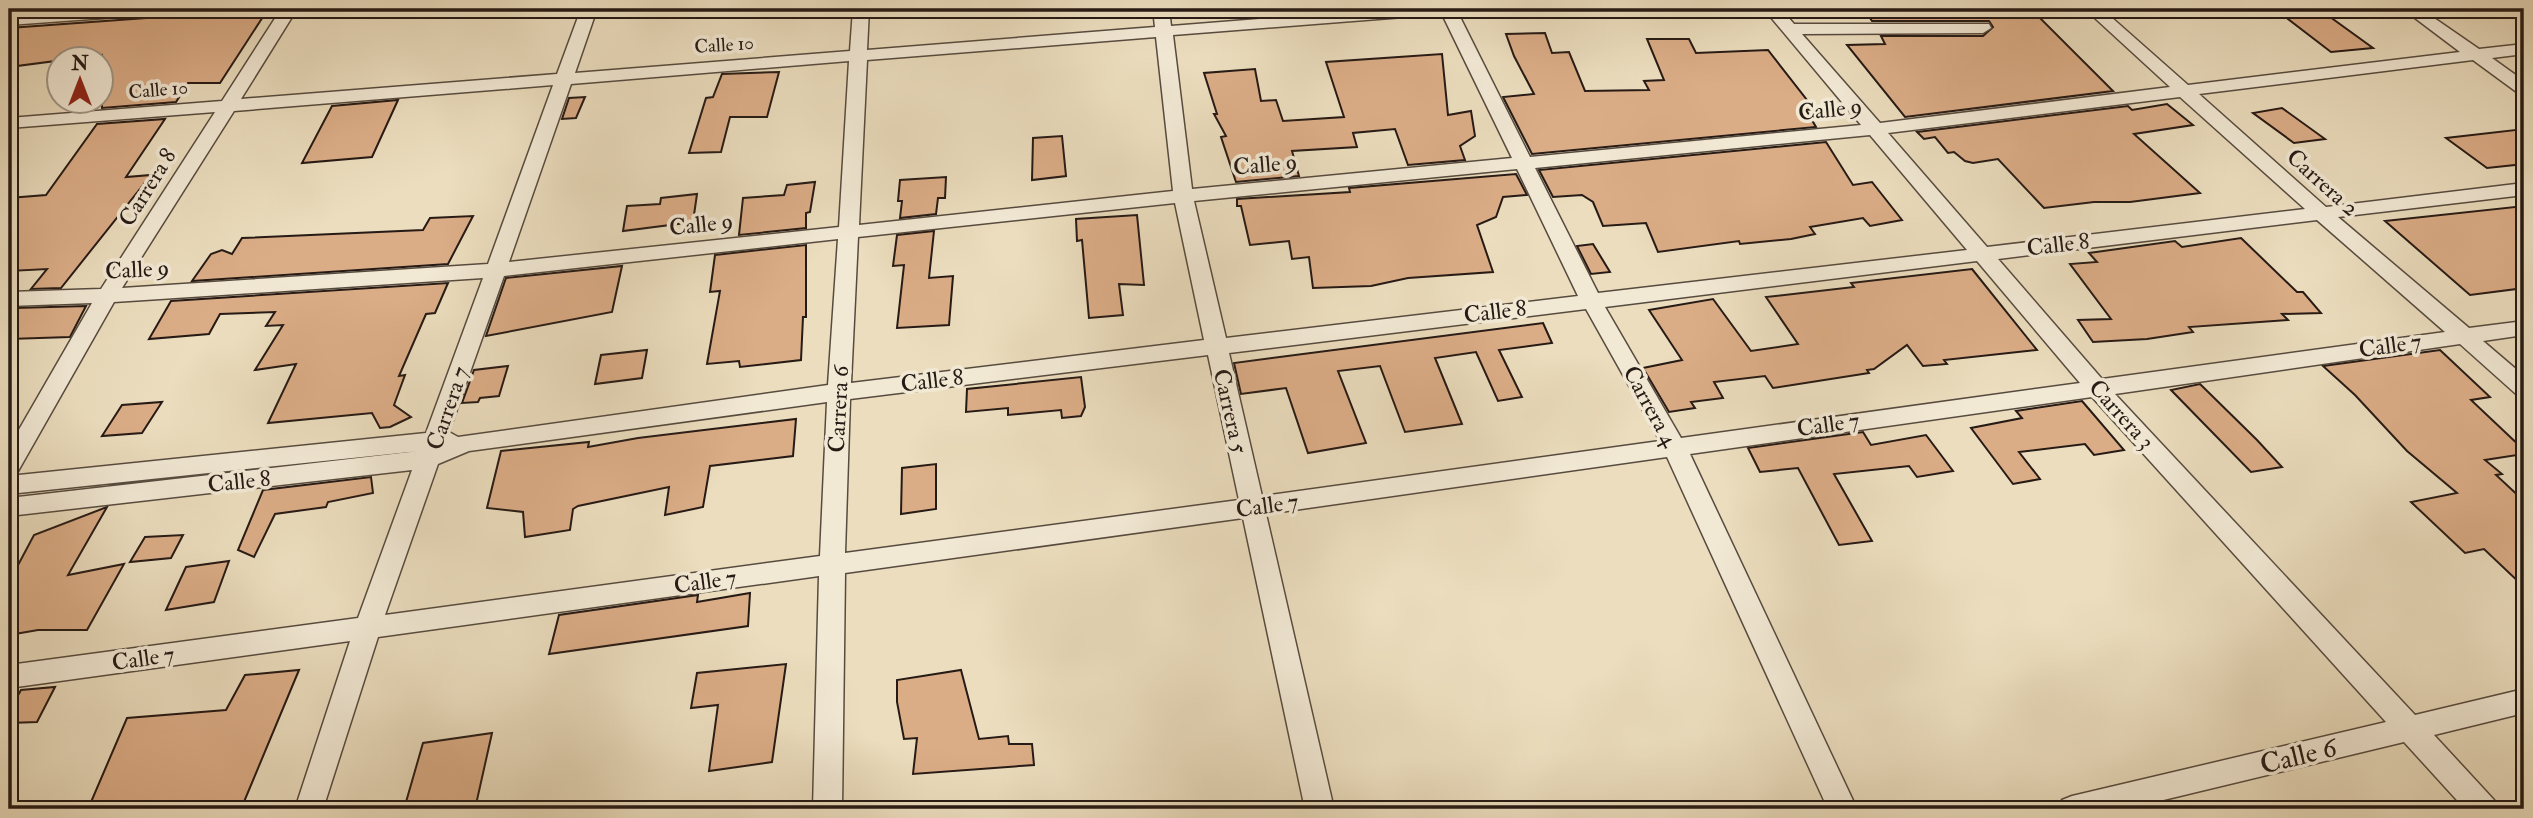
<svg xmlns="http://www.w3.org/2000/svg" width="2533" height="818" viewBox="0 0 2533 818" font-family="'IM FELL Double Pica',serif">
<rect width="100%" height="100%" fill="#ebddbe"/>
<filter id="stains"><feTurbulence type="fractalNoise" baseFrequency=".00286" numOctaves="4"/><feColorMatrix values="0 0 0 0 .2 0 0 0 0 .09 0 0 0 0 .02 0 0 0 .5 -.17"/></filter>
<radialGradient id="worn" r=".72"><stop offset=".6" stop-color="#630" stop-opacity="0"/><stop offset="1" stop-color="#630" stop-opacity=".3"/></radialGradient>
<g fill="#dbad87" stroke="#261a15" stroke-width="2">
<path d="M170,9H268L220,83H188L176,102L102,108V55L9,67V28L160,17Z"/>
<path d="M1864,9H2026L2031,16L2037,15L2113,91L1905,117L1847,45L1885,44L1881,36H1983L1993,27L1989,21H1872Z"/>
<path d="M2275,9H2319L2373,48L2331,52Z"/>
<path d="M1545,33L1552,53L1569,52L1585,91L1649,90L1644,81L1664,80L1647,39H1689L1696,53L1768,50L1814,109L1806,110L1816,127L1532,154L1503,97L1534,94L1514,56L1506,34Z"/>
<path d="M1442,54L1448,115L1471,111L1475,136L1460,146L1465,160L1408,165L1395,129L1353,133L1357,147L1292,151L1299,176L1236,182L1221,137L1226,136L1214,114H1217L1204,73L1255,69L1261,101L1276,100L1283,121L1344,117L1326,62Z"/>
<path d="M779,72L767,117H730L721,152L689,153L706,98L713,97L722,74Z"/>
<path d="M585,97L576,118L562,119L569,98Z"/>
<path d="M398,100L372,157L302,163L332,106Z"/>
<path d="M2167,104L2193,125L2134,134L2200,193L2130,202H2094L2044,208L1998,159L1973,163L1965,161L1954,152L1948,153L1935,137L1924,139L1917,132L2128,106L2132,110Z"/>
<path d="M2282,108L2325,139L2294,143L2253,113Z"/>
<path d="M165,119L126,177L151,175L61,288L31,289L47,269L9,271V198L46,195L97,124Z"/>
<path d="M2524,129V164L2487,168L2446,138Z"/>
<path d="M1062,136L1066,176L1032,180L1033,138Z"/>
<path d="M1826,142L1853,185L1872,182L1902,220L1870,226L1863,218L1810,227L1815,234L1791,239L1740,244L1739,241L1658,252L1646,223L1603,226L1593,202L1582,195L1553,197L1539,170Z"/>
<path d="M1516,174L1527,195L1503,197L1496,217L1477,225L1493,272L1408,278L1371,286L1313,288L1309,257L1292,259L1289,241L1250,245L1241,206H1237V199L1350,192L1349,188Z"/>
<path d="M946,177L945,198H938L936,214L900,218L902,201H898L900,180Z"/>
<path d="M815,182L810,212L806,213V228L739,235L743,198L784,195L787,185Z"/>
<path d="M697,194L693,222L623,231L627,206L660,204L661,198Z"/>
<path d="M2524,206V288L2470,295L2385,221Z"/>
<path d="M1137,215L1144,285L1119,284L1123,315L1089,318L1082,240L1077,241L1076,219Z"/>
<path d="M473,216L448,264L192,281L211,254L222,250L232,254L242,238L423,230L430,218Z"/>
<path d="M934,231L929,278L953,276L949,325L897,328L904,265L893,266L897,235Z"/>
<path d="M2241,238L2297,292H2303L2321,313L2282,314L2288,320L2189,327L2193,332L2147,339L2093,342L2078,320L2111,319L2070,264L2097,262L2089,253L2175,241L2182,247Z"/>
<path d="M1593,244L1610,272L1591,274L1577,246Z"/>
<path d="M806,245V317H803L801,360L740,367L739,361L707,364L720,291L710,292L715,255Z"/>
<path d="M622,266L612,312L486,336L506,278Z"/>
<path d="M1972,269L2037,350L1944,360L1947,364L1923,366L1907,345L1874,369L1867,370L1869,373L1773,388L1765,376L1714,382L1723,398L1691,402L1695,408L1669,412L1643,368L1682,360L1649,310L1713,299L1751,351L1798,344L1766,297L1854,287L1851,283Z"/>
<path d="M448,283L435,313L426,314L399,376L405,375L394,405L411,417L390,427L380,428L372,413L268,423L296,364L255,370L283,325L266,326L275,312L220,314L209,334L149,339L171,301Z"/>
<path d="M86,306L70,337L9,339V317L15,308Z"/>
<path d="M1543,323L1552,343L1499,350L1522,397L1498,401L1476,352L1435,358L1462,424L1405,432L1380,366L1338,371L1366,443L1308,453L1286,388L1241,394L1234,363Z"/>
<path d="M647,350L642,378L595,384L601,355Z"/>
<path d="M2440,350L2490,397L2471,400L2524,450V454L2485,460L2502,474L2496,475L2524,501V587L2484,549L2465,553L2411,502L2457,493L2407,451L2355,395L2323,366Z"/>
<path d="M508,366L499,396L480,398L478,402L462,403L474,370Z"/>
<path d="M1081,377L1085,407L1081,416L1062,418L1061,410L1008,415V408L966,412L967,389Z"/>
<path d="M2200,384L2257,440L2282,467L2251,472L2171,390Z"/>
<path d="M2082,401L2124,450L2094,455L2085,444L2019,452L2040,479L2013,484L1971,428L2022,418L2016,411Z"/>
<path d="M162,402L142,433L102,436L122,405Z"/>
<path d="M796,419L793,456L710,466L703,507L665,515L669,487L578,506L573,509L570,530L525,537L523,512L487,508L501,451L589,442L588,447L638,438Z"/>
<path d="M1863,432L1871,445L1926,435L1953,471L1917,477L1909,466L1834,474L1872,541L1839,545L1798,468L1760,472L1748,448Z"/>
<path d="M936,464V509L901,514L902,468Z"/>
<path d="M371,477L373,493L328,502L326,507L275,514L254,557L238,550L263,490Z"/>
<path d="M107,507L68,575L124,564L87,630H38L9,635V582L34,535Z"/>
<path d="M183,535L171,558L130,562L145,537Z"/>
<path d="M229,561L214,602L166,610L186,567Z"/>
<path d="M750,593L748,626L549,654L559,615L698,595L697,602Z"/>
<path d="M786,664L772,762L709,771L718,705L691,708L697,673Z"/>
<path d="M299,670L241,809H88L127,718L226,710L245,675Z"/>
<path d="M961,670L979,739L1008,736L1009,744H1032L1034,765L913,774L917,738L904,739L897,702V680Z"/>
<path d="M55,687L37,722L9,723V711L21,690Z"/>
<path d="M492,733L475,809H404L423,743Z"/>
</g>
<g fill="none" stroke-linecap="round" stroke-linejoin="round">
<defs>
<g id="street">
<path d="M96,9H168L160,14L9,25V15Z"/>
<path d="M281,9H297L241,99L557,74L581,9H597L575,73L850,51L853,9H869L867,50L1155,27L1153,9H1169L1171,26L1383,9H1456L1530,157L1861,125L1764,9H1781L1794,24H1989L1991,28L1983,33L1802,34L1880,123L2170,87L2085,9H2102L2188,85L2460,52L2403,9H2421L2479,49L2524,44V54L2492,58L2524,81V94L2518,93L2473,60L2199,94L2326,207L2524,183V195L2338,217L2469,328L2524,321V335L2483,341L2524,376V396L2516,394L2460,344L2115,394L2415,715L2524,689V713L2434,735L2494,800L2499,809H2465L2404,742L2126,809H2058L2062,800L2072,796L2386,722L2092,397L1690,454L1857,809H1828L1667,457L1266,514L1334,809H1305L1243,518L845,573L842,809H813L819,576L378,637L323,809H295L350,641L9,688V665L358,618L412,470L9,516V498L419,451L9,494V476L426,433L483,278L114,302L17,473L9,476V447L92,303L9,306V292L101,289L215,112L9,128V118L222,101ZM1442,14L1512,158L1192,189L1173,35ZM1156,37L1173,191L859,225L867,60ZM849,61L839,227L509,262L571,84ZM553,85L488,264L122,288L234,111ZM2180,97L2305,209L1987,247L1888,133ZM1870,135L1967,250L1598,293L1535,168ZM1517,169L1578,296L1226,338L1194,201ZM1175,203L1204,340L851,383L858,237ZM2317,220L2445,332L2102,379L1998,259ZM838,239L828,385L458,437L449,432L504,276ZM1977,261L2080,383L1681,438L1605,307ZM1586,309L1660,441L1262,496L1229,353ZM1208,355L1239,500L845,553L850,399ZM827,402L820,556L385,615L438,464L469,451Z"/>
</g>
</defs>
<use href="#street" stroke="#574b3f" stroke-width="3"/>
<use href="#street" fill="#f2e9d5" fill-rule="evenodd"/>
</g>
<g text-anchor="middle" stroke-width="7" stroke-linejoin="round" paint-order="stroke">
<g font-size="19" fill="#261a15" stroke="#f2e9d5">
<text transform="translate(724 44) rotate(-4)" y="7">Calle 10</text>
<text transform="translate(158 89) rotate(-5)" y="7">Calle 10</text>
</g>
<g font-size="23" fill="#261a15" stroke="#f2e9d5">
<text transform="translate(1830 109) rotate(-6)" y="8">Calle 9</text>
<text transform="translate(1265 164) rotate(-5)" y="8">Calle 9</text>
<text transform="translate(2323 182) rotate(42)" y="8">Carrera 2</text>
<text transform="translate(147 187) rotate(-58)" y="8">Carrera 8</text>
<text transform="translate(701 224) rotate(-6)" y="8">Calle 9</text>
<text transform="translate(2058 244) rotate(-7)" y="8">Calle 8</text>
<text transform="translate(137 269) rotate(-3)" y="8">Calle 9</text>
<text transform="translate(1495 311) rotate(-7)" y="8">Calle 8</text>
<text transform="translate(2390 345) rotate(-8)" y="8">Calle 7</text>
<text transform="translate(932 380) rotate(-7)" y="8">Calle 8</text>
<text transform="translate(1651 406) rotate(61)" y="8">Carrera 4</text>
<text transform="translate(447 408) rotate(-71)" y="8">Carrera 7</text>
<text transform="translate(838 409) rotate(-87)" y="8">Carrera 6</text>
<text transform="translate(1231 411) rotate(77)" y="8">Carrera 5</text>
<text transform="translate(2122 414) rotate(48)" y="8">Carrera 3</text>
<text transform="translate(1828 424) rotate(-8)" y="8">Calle 7</text>
<text transform="translate(239 481) rotate(-6)" y="8">Calle 8</text>
<text transform="translate(1267 505) rotate(-8)" y="8">Calle 7</text>
<text transform="translate(705 581) rotate(-8)" y="8">Calle 7</text>
<text transform="translate(143 658) rotate(-8)" y="8">Calle 7</text>
</g>
<g font-size="28" fill="#261a15" stroke="#f2e9d5">
<text transform="translate(2298 755) rotate(-14)" y="10">Calle 6</text>
</g>
</g>
<rect width="2533" height="818" fill="none" stroke="#ebddbe" stroke-width="35"/>
<rect x="10" y="10" width="2512" height="797" fill="none" stroke="#261a15" stroke-width="3.5"/>
<rect x="18" y="18" width="2498" height="783" fill="none" stroke="#261a15" stroke-width="2"/>
<g transform="translate(80 80)"><circle r="33" fill="#f2e9d5" stroke="#a09688" stroke-width="2"/>
<path d="M0-5L12 26L0 18L-12 26Z" fill="#8f2418"/>
<text y="-10" font-size="19" font-weight="bold" text-anchor="middle" fill="#261a15">N</text>
</g>
<rect width="100%" height="100%" filter="url(#stains)"/>
<rect width="100%" height="100%" fill="url(#worn)"/>
</svg>
